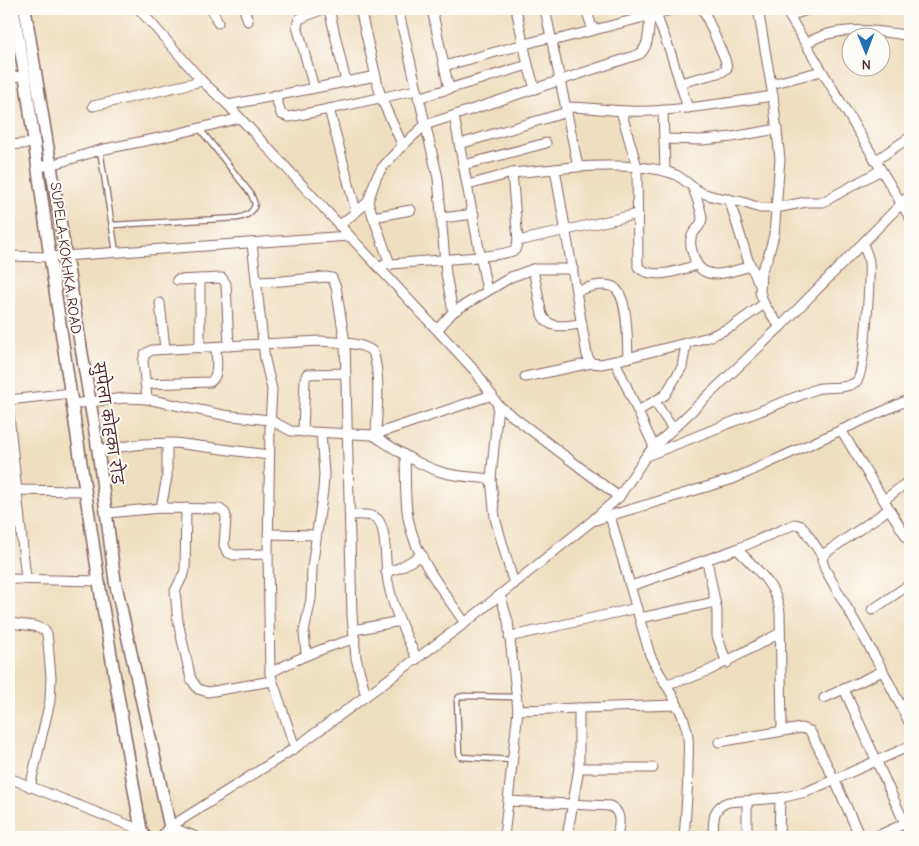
<svg xmlns="http://www.w3.org/2000/svg" width="919" height="846" viewBox="0 0 919 846" font-family="'Comic Neue','Playpen Sans Deva',sans-serif">
<rect width="100%" height="100%" fill="#fdfcf7"/>
<filter id="ink" filterUnits="userSpaceOnUse"><feTurbulence type="fractalNoise" baseFrequency=".02" numOctaves="2"/><feDisplacementMap in="SourceGraphic" scale="10" xChannelSelector="R" yChannelSelector="G"/><feConvolveMatrix kernelMatrix="1 2 1 2 8 2 1 2 1" color-interpolation-filters="sRGB"/></filter>
<filter id="wash" filterUnits="userSpaceOnUse"><feTurbulence type="fractalNoise" baseFrequency=".0096" numOctaves="4" result="noise"/><feDisplacementMap in="SourceGraphic" scale="20" xChannelSelector="R" yChannelSelector="G"/><feGaussianBlur stdDeviation="1.12" result="paint"/><feColorMatrix in="noise" values="0 0 0 0 0 0 0 0 0 0 0 0 0 0 0 0 0 1.4 0 .05"/><feComposite in="paint" operator="in"/></filter>
<g filter="url(#wash)">
<rect width="100%" height="100%" fill="#efdfc0"/>
</g>
<g filter="url(#ink)">
<g fill="none" stroke-linecap="round" stroke-linejoin="round">
<defs>
<g id="service">
<path d="M100,150L116,252"/>
<path d="M112,225L238,218C246,216 253,213 255,204L251,194L200,129"/>
<path d="M512,760L461,757L459,753L457,701L459,697L464,696L516,697"/>
</g>
<g id="minor">
<path d="M139,9L202,81L228,105L476,372L498,405L619,497"/>
<path d="M212,9L218,23"/>
<path d="M244,9L248,21"/>
<path d="M329,9L346,82"/>
<path d="M360,9L381,98L403,146"/>
<path d="M398,9L438,178L446,274L453,312"/>
<path d="M432,9L449,89"/>
<path d="M516,9L528,65L535,89"/>
<path d="M545,9L578,166"/>
<path d="M586,9L593,30"/>
<path d="M654,9L670,51L688,108"/>
<path d="M758,9L773,96L780,159L774,235L768,257L761,272L760,292L764,304L780,327"/>
<path d="M785,9L910,218"/>
<path d="M790,16L809,9"/>
<path d="M552,41L675,9"/>
<path d="M805,43C813,40 820,36 828,34C854,27 884,31 910,36"/>
<path d="M444,66L551,37"/>
<path d="M9,77L25,76"/>
<path d="M680,83L722,72L727,68L725,59L703,9"/>
<path d="M771,84L822,71"/>
<path d="M314,88L297,26L299,19L323,9"/>
<path d="M275,95L281,114L289,117L329,109L416,90"/>
<path d="M418,98L528,65"/>
<path d="M228,105L376,76"/>
<path d="M93,106L202,81"/>
<path d="M566,107C594,107 623,113 651,111C692,109 732,102 773,96"/>
<path d="M329,109L356,211"/>
<path d="M663,110L665,171"/>
<path d="M621,111L637,167L638,267C653,281 680,270 697,265"/>
<path d="M454,116L487,291"/>
<path d="M664,139L703,140L732,137L777,129"/>
<path d="M460,144L567,112"/>
<path d="M9,145L35,143"/>
<path d="M875,161L910,137"/>
<path d="M464,165L546,143"/>
<path d="M37,167L51,165L100,150L164,137L240,118"/>
<path d="M468,185L512,173L555,169"/>
<path d="M693,188C696,197 701,208 702,218C702,227 693,230 691,238C690,244 692,252 694,257C702,285 731,271 751,266"/>
<path d="M729,199L748,260L759,283"/>
<path d="M368,202L390,264"/>
<path d="M373,217L411,210"/>
<path d="M442,218L474,214"/>
<path d="M339,226L368,202L376,178L382,168L398,150L425,125L640,54C651,43 647,31 651,16"/>
<path d="M518,241L638,214"/>
<path d="M252,243L265,360L272,389L270,427L268,554L270,673L295,748"/>
<path d="M9,256L50,257L349,236"/>
<path d="M533,269L542,315C550,331 566,325 582,324"/>
<path d="M381,270L384,265C415,261 446,260 477,257C490,255 503,255 515,250L518,241L512,173"/>
<path d="M200,279V348"/>
<path d="M177,280L222,278L226,284L229,346"/>
<path d="M256,282L282,281L326,277L332,278L336,287L345,343L352,615L356,658L366,696"/>
<path d="M576,291C587,288 599,283 611,286C629,291 627,341 628,358"/>
<path d="M160,303L165,349"/>
<path d="M764,304L733,326L709,337L615,361L601,364L591,363L587,355L555,169C585,165 649,163 676,175C685,180 693,188 702,193L715,197L742,202L760,208H776L806,202H823L881,170"/>
<path d="M437,330L453,312L511,277L533,269H573"/>
<path d="M615,361L654,447"/>
<path d="M525,377L591,363"/>
<path d="M145,384L210,382C220,376 216,358 216,347"/>
<path d="M147,399L143,361L145,354L152,350L320,341C334,342 363,342 373,352C381,377 377,407 376,434"/>
<path d="M9,400L71,393"/>
<path d="M655,402L673,429"/>
<path d="M72,404L125,398L147,399L223,415L270,420L291,431L373,435L492,395"/>
<path d="M498,405L491,479L495,518L514,584"/>
<path d="M638,411L665,395L682,367L686,344"/>
<path d="M9,415L26,579"/>
<path d="M841,430L910,543"/>
<path d="M303,432L305,379L307,374L345,373"/>
<path d="M373,435C395,449 416,464 441,472C457,477 475,477 491,479"/>
<path d="M98,450L143,444L175,443L269,455"/>
<path d="M649,455L816,389C828,386 847,390 857,381C865,373 870,277 869,262C868,255 865,250 863,244"/>
<path d="M405,456C406,478 404,501 409,522C417,560 444,592 465,623"/>
<path d="M9,490L85,491"/>
<path d="M884,500L910,480"/>
<path d="M161,508L167,477V443"/>
<path d="M186,508L185,571L175,591L178,622L191,679L198,689L208,692L272,681"/>
<path d="M889,509L824,554L822,560L825,569L883,671L910,724"/>
<path d="M107,513L161,508L220,509L225,513L226,517L224,545L227,552L234,555L268,554"/>
<path d="M350,515C358,515 374,513 379,521C387,532 385,567 388,582C393,609 405,634 417,659"/>
<path d="M610,516L650,655C661,679 679,701 686,727C690,739 688,752 688,765C688,789 686,813 684,837"/>
<path d="M594,519L619,497L646,456L654,447L780,327L910,195"/>
<path d="M268,534L316,535"/>
<path d="M737,549C756,569 776,584 780,612L782,730"/>
<path d="M707,561L717,611V636L727,663"/>
<path d="M386,572L399,568L422,555"/>
<path d="M9,579L99,581"/>
<path d="M631,586L737,549L795,524L802,526L823,557"/>
<path d="M500,595L508,621L518,710L504,837"/>
<path d="M872,610L910,584"/>
<path d="M640,618L715,602"/>
<path d="M9,623L34,626L44,630L47,634L48,643L51,677L50,701L30,787"/>
<path d="M354,630L400,621"/>
<path d="M509,637L637,608"/>
<path d="M306,654L304,632L311,599L312,568L323,490L324,474L321,433"/>
<path d="M270,673C298,658 323,647 355,639"/>
<path d="M665,684L690,678L710,670L780,633"/>
<path d="M844,689L910,835"/>
<path d="M824,698L883,671"/>
<path d="M518,710L677,705"/>
<path d="M719,742L801,728L810,731L835,781L860,837"/>
<path d="M579,768H653"/>
<path d="M9,778L141,830"/>
<path d="M508,801L610,806C623,812 619,826 617,837"/>
<path d="M170,827L295,748L465,623L592,521L733,479L910,399"/>
<path d="M170,827L196,837"/>
<path d="M567,837L579,768V708"/>
<path d="M713,837C714,821 711,808 728,802L780,798L806,792L910,746"/>
<path d="M747,837V801"/>
<path d="M779,837L780,798"/>
<path d="M810,837H811"/>
<path d="M875,837L910,821"/>
</g>
<g id="tertiary">
<path d="M13,9L25,76L50,257L102,602L141,830L145,837"/>
<path d="M25,9L98,450L115,581L170,827L163,837"/>
</g>
</defs>
<use href="#service" stroke="#84625f" stroke-width="7"/>
<use href="#minor" stroke="#84625f" stroke-width="11"/>
<use href="#tertiary" stroke="#84625f" stroke-width="14"/>
<use href="#service" stroke="#fff" stroke-width="4.5"/>
<use href="#minor" stroke="#fff" stroke-width="9"/>
<use href="#tertiary" stroke="#fff" stroke-width="11"/>
</g>
</g>
<g text-anchor="middle" stroke-width="4" stroke-linejoin="round" paint-order="stroke">
<g font-size="15" fill="#4a1f2b" stroke="#fdfcf7">
<text transform="translate(66 258) rotate(82)" y="5">SUPELA-KOKHKA ROAD</text>
<text transform="translate(108 423) rotate(81)" y="5">सुपेला कोहका रोड</text>
</g>
</g>
<rect width="919" height="846" fill="none" stroke="#fdfcf7" stroke-width="30"/>
<g transform="translate(866 52) rotate(179)"><circle r="24" fill="#fdfcf7" stroke="#b5a4a5"/>
<path d="M0-4L9 19L0 12L-9 19Z" fill="#1f6fb2"/>
<text y="-8" font-size="14" font-weight="bold" text-anchor="middle" fill="#4a1f2b">N</text>
</g>
</svg>
